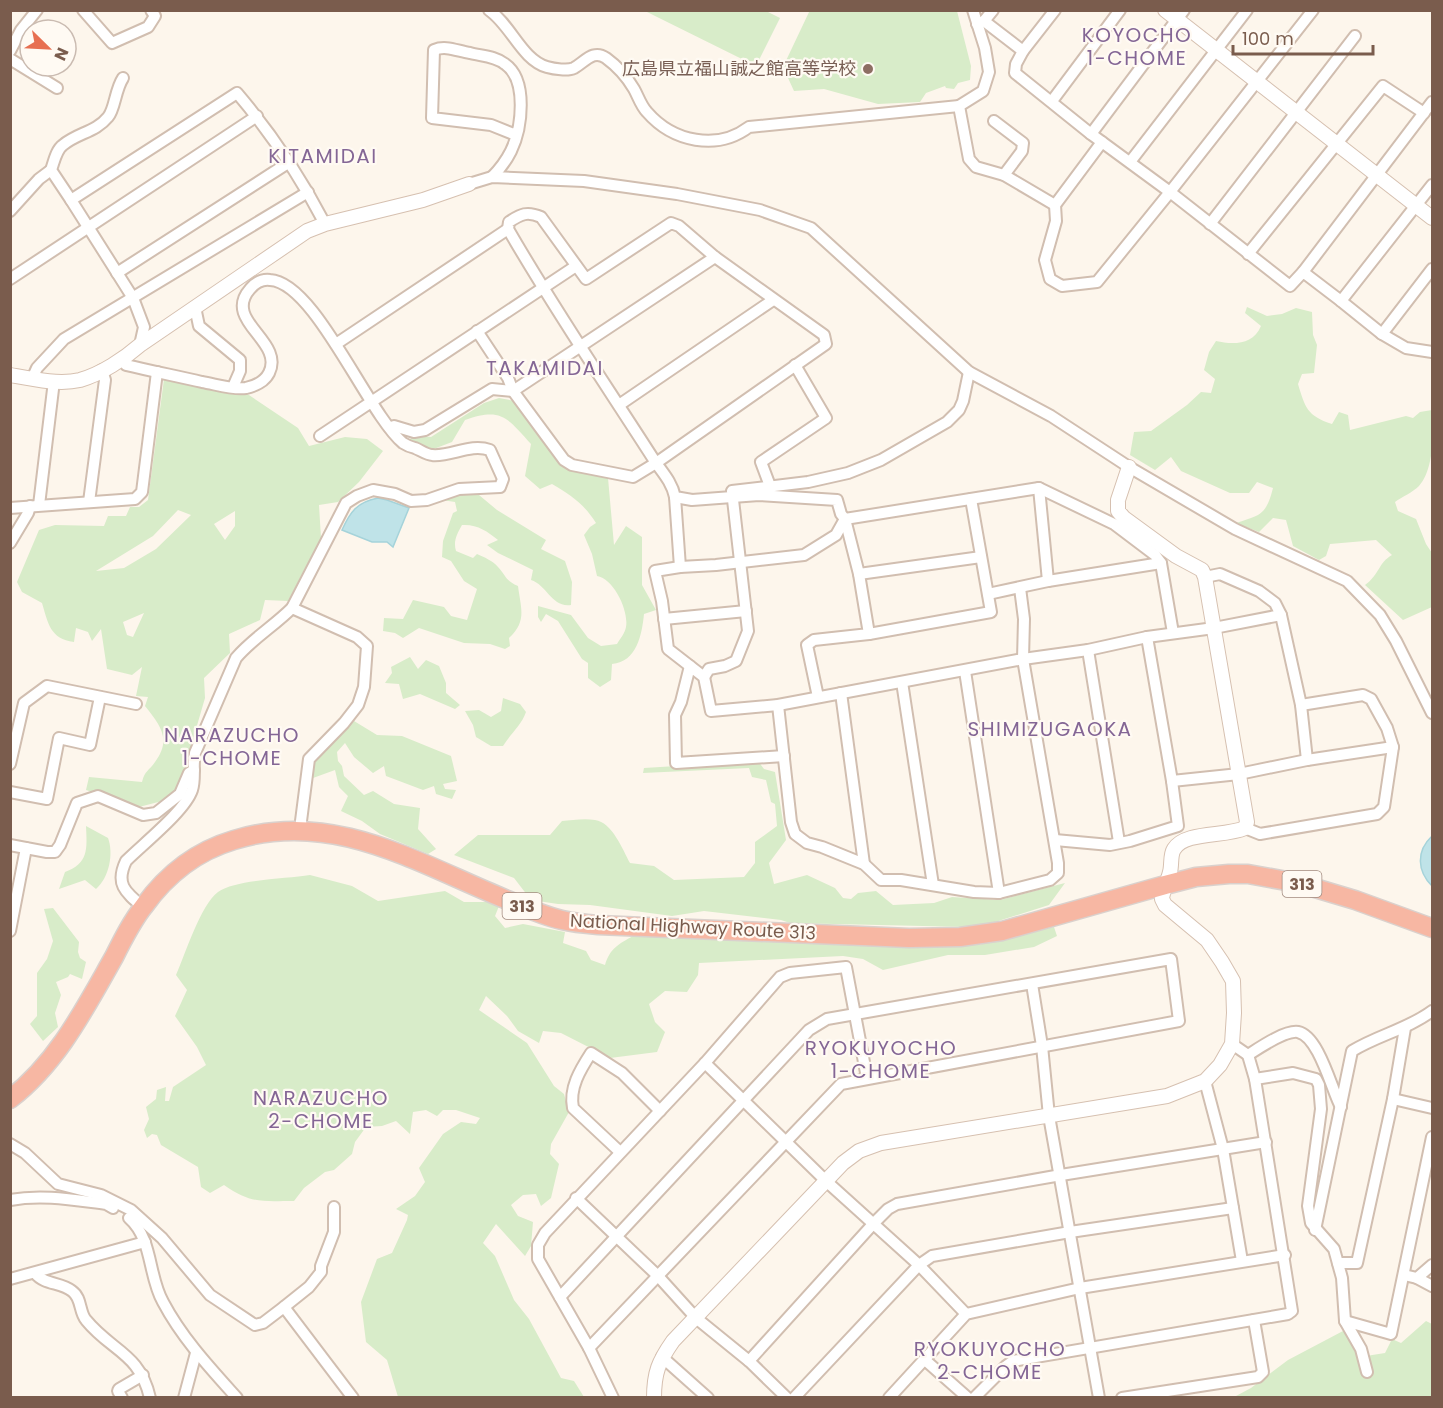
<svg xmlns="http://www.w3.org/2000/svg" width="1443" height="1408" viewBox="0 0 1443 1408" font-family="Poppins,'Noto Sans JP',sans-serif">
<rect width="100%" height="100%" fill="#fdf6ec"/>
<g fill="#d8ecc9" fill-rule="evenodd">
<path d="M810,10L957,11L971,66L970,80L958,83L954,89L946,88L945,86L926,93L920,102L878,104L824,89L794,91L783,67Z"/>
<path d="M645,11H766L780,18L756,66Z"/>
<path d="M1247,307L1267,316L1282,314L1296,308L1312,312L1313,335L1317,345L1314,373L1302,374L1298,384C1305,407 1307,416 1332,424L1339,412L1348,415L1350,430L1406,416L1413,418L1420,412L1432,410C1434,432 1434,469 1419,486C1413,492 1402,497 1395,502L1398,511L1416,519L1426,544L1432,553V607L1403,620L1365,585C1380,574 1378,563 1392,555L1376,540L1330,544L1326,556L1319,560L1293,546L1286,520L1273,518L1259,532L1236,523C1261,515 1266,515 1273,488L1257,482L1249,493H1230L1181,471L1171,457L1155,470L1130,455L1134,432L1151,431L1187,405L1201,392L1211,393L1215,379L1204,370L1209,352L1216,341C1233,345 1253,345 1261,326L1245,313Z"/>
<path d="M164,379L246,393L298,428L309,446L345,437L367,439L383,451L359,482L338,502L319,505L321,538L288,601L265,600L260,620L229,634L230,653L204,678L205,698L187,760L185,774L176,793L166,800L139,807L86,790L89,777L142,782C145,770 149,771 155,762C172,739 160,725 145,706L148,697L136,696L142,667L132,675L107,669L101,629L92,641L88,632L76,628L74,642C50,639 48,623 42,603L22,592L17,582L39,530L55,525L104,526L108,516H126L130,507H139L148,500ZM178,510L191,515L156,549L124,568L96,571L153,536ZM235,511V526L225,540L214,524ZM144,613L133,637L127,635L123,622Z"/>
<path d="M499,398L515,401L564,468L608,478L614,545L626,526L642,537V585L656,610L644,614C642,634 637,662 612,664L611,680L600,687L588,678V663L582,659L558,621L546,614L541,622L538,617V606L571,615L588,638L601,646L617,644C620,639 625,633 626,627C629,611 614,579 597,576L592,554L584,535L590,527L596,523C584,504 571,495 552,484L540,489L525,476L531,444C507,418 502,407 465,420L452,442L431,450L410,440L412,435L431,437L484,403Z"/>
<path d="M464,493L479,495L497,510L546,540L541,549L565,561L572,582L571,605C552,608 547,585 531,580L533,570L498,553L487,545L498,540C487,531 477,524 462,525C457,534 453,541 456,551L473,558L477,554C484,557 493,561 498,567C507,577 505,580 518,586C521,609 527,621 509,638L510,646L505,649L490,644L464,643L419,628L403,638L395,633L383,631L384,618L403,619L413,600L444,607L451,616L467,620L477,589L464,581L451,561L442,557L443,541L453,513L457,511L455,502L442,500L454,495Z"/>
<path d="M410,657L418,669L426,660L439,666L446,683V693L460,705L455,709L420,694L403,699L399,684L385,683L392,673L391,667Z"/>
<path d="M503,698L520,704L526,712C521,726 511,733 503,746H491L476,737L473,725L465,711L479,710L491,717L501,711Z"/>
<path d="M354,721L377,735L402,736L451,756L457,781L443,784L445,789L456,790L452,799L436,794L434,786L423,790L386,776L384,766L373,773L354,757L345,743L337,752L338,761L342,766L344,776L364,795L373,791L394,804L420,808L418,829L436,849L428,854L380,834L362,821L341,811L348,796L339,787L335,770L313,778L315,759Z"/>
<path d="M758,761L764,769L775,772L786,840L769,863L774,884L807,875L835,888L843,898L851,899L858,893L876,891L893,905L934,903L952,897L1000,900L1065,883L1049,905L995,922L967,927L790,923L781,920L704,911L672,916L590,905L558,904L531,900L514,878L454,855L478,835H550L562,821C572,820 585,818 595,820C612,822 623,850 630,863L654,866L674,880L744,877L755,863V842L777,826L775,804L771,802L766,780L752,777L749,768L643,773L644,768Z"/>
<path d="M86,826L108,838C114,854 109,878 96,889L85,880L59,889L65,872C89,863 87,849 86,826Z"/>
<path d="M310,875L352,886L378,901L445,891L464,902H487L499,906L495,916L505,928L523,924L565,932L563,943L586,951L591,960L605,965C610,948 619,944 633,936L978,945L1054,927L1057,936L1034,947L985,955H948L883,970L863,959L843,956L699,963L698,975L687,992L665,991L649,1004L655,1022L665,1032L657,1052L610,1058L561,1033L543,1031L539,1043L518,1031L507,1016L486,996L479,1010L527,1043L554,1086L564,1094L569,1112L551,1144L550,1154L559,1164L551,1198L541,1206L536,1194L523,1195L511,1205L518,1216L533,1222L531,1246L525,1256L496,1224L483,1243L495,1256L514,1300L529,1319L561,1378L574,1381L584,1397H398L387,1360L366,1342L361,1302L377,1259L392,1253L407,1220L408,1215L396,1209L415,1196L425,1182L419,1168L443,1134L461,1122L476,1124L480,1118L456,1110H443L437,1116L426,1110L413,1112L410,1134L396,1121L382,1126L366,1127L355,1142L352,1154L334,1170L325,1172L304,1188L294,1201C262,1201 251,1204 224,1185L210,1193L201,1187L198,1167L161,1145L157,1135L152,1134L147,1138L144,1130L149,1119L146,1107L156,1099L157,1090L166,1087L165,1101H169L173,1087L206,1065L197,1047L175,1016L187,990L176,975C185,955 201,904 218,892C236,879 287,879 310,875Z"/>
<path d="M53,908L79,942L78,952L80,958L86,962L82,979L70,974L68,977L56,982L61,995L55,1013L58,1027L43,1041L30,1024L37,1016V973L47,959L53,941L44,909Z"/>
<path d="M1426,1321L1432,1324V1397L1236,1398V1396L1251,1388L1288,1360L1343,1331L1350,1336L1366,1356L1385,1353L1392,1339L1401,1343Z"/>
</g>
<g fill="#bfe3e8" stroke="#a5d3da" stroke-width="1.5">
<path d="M378,498L387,500L409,508L393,547L387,542H372L342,530C350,512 357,502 378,498Z"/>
<path d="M1432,836V886C1417,871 1416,851 1432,836Z"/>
</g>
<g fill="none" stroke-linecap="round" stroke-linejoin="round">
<defs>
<g id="street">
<path d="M83,10L112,43L148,27L155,16L151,10"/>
<path d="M489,10C511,25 522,60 547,67C554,69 568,71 574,68C585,62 593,49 606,58C617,66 627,77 634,89C638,96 641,106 647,112C673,142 717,151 749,127L959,106"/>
<path d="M973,10L985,48L989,72L983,91L959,106L969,159L976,167L1004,175L1055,205L1102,142"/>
<path d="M984,21L993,10"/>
<path d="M977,24L984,21L1023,51L1016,64L1015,73L1091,134L1170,192L1313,10"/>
<path d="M10,51L21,30L37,10"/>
<path d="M1023,51L1055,10"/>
<path d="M10,59L57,88"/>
<path d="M1052,101L1120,10"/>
<path d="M994,121L1023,143L1022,151L1004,175"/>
<path d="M1091,134L1184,10"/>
<path d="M1130,162L1247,10"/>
<path d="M492,177C500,169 506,161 511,151C522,128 528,80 505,64C495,56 481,56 470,53C457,51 446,45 434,50L432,118L491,125L516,135"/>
<path d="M469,184L492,177L584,181L677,194L760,210L811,228L969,372L1051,416L1129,467L1235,529L1347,581L1380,615L1396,641L1432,713"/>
<path d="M71,200L51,170C54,162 56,150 63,145C77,133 96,132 108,117C115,109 115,90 123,78"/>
<path d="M1055,205L1056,221L1045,260L1050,279L1062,286L1097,282L1170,192L1290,286L1303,272L1341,301L1432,185"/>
<path d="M10,211L39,179L51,170"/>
<path d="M1210,224L1355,36"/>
<path d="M1248,254L1383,86L1424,113"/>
<path d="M1303,272L1432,102"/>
<path d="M117,273L288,163"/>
<path d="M10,279L257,116"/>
<path d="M1341,301L1382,334L1406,348L1432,352"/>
<path d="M195,307L199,326L240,360V371L233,387"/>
<path d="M477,331L508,378L513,391L564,460L572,465L633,477L656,463L826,344L824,335L715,257L679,226L671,223L586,279L541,217C527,211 521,214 509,222L508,229C554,309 606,385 656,463C664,474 672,483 675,497L692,500L759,495L837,500L841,514L845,519L859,574L869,634L814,640L807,645L818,697"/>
<path d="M1382,334L1432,269"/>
<path d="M336,344L508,229"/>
<path d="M140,345L144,327L133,298L71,200L237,93C271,133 301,178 325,224"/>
<path d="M122,359L126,365C151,371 176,376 202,382C215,384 232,390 246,388C255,386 265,381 269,373C285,341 222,321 250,289C255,283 262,279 270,280C315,282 368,414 403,443C406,445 411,447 415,448C420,450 427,455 432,455C451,457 470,443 490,450L503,479L500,487L459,489L427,500L411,501L395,494L373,490L357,496L346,503L292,608C274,626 252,639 236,658L195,753C192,766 196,777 192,790C185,811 143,844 126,861C115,884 125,892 143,907"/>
<path d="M32,379L37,368L64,339L308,192"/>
<path d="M619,405L773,300"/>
<path d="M390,428L394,426L414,432L425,430L492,389L513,391L715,257"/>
<path d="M320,436L576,266"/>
<path d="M770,486L761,462L826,418L795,365"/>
<path d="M1039,488L1048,581"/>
<path d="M675,497L680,567"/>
<path d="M89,502L105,380L102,370"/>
<path d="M39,505L54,381"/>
<path d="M10,508L135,499L142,492L157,372"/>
<path d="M10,543L28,513L30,506"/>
<path d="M859,574L981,557"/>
<path d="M1205,577L1220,574L1259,591L1275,603L1281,615L1301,705L1307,760"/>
<path d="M988,594L1048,581L1161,563"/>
<path d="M292,608L357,637L367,646L364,687L358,705L344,723L309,759L301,821L302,830"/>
<path d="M664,619L746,611"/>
<path d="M1173,633L1161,563L1155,555L1114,524L1039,488L845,519L836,535L804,555L716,565L680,567L655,571L662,601L668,649L704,677L711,711L778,705L1023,659L1088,650L1147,637L1214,628L1281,615"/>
<path d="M869,634L991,612L971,499"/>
<path d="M1147,637L1172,781L1239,774L1307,760L1393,747"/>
<path d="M1088,650L1119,842"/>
<path d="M690,666L681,702L675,715L676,763L784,756"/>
<path d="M965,671L999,893"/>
<path d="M704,677L709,669L725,666L736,661L748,631L732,491L808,482L848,473L881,460L947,422L959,410L963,401L969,372"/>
<path d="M902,682L933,885"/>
<path d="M841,693L864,864"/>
<path d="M778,705L791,822L795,834L807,843L822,847L864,864L881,880H901L974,892L999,893L1050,880L1058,873V863L1023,659L1024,619L1020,588"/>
<path d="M10,764L24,703L47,686L136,704"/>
<path d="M10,792L47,799L59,738L90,745L100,697"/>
<path d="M1245,828L1260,834L1377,814L1384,807L1393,747L1387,728L1371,699L1363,695L1301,705"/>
<path d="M1055,840L1110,845L1130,841L1178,826L1172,781"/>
<path d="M10,845L47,852H55L60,845L77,803L98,796L143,815L156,813L180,794L189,773L194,770"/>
<path d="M10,931L26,848"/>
<path d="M1032,984L1042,1046L1049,1116L1099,1398"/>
<path d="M1232,1044L1248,1055C1259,1048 1285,1030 1298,1032C1319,1036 1332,1091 1341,1107"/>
<path d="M1248,1055L1255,1079"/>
<path d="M705,1063L826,1181L919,1265L966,1314"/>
<path d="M1205,1081L1223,1149L1242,1261"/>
<path d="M1393,1099L1432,1108"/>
<path d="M10,1144L25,1153L58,1184L101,1195L131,1210L162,1238L210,1295L255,1325L263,1323L284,1307L309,1287L321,1272V1266L334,1232V1207"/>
<path d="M620,1152L573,1108C569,1088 580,1070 591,1053L622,1073L660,1111"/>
<path d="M576,1198L658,1276L696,1318L749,1361L787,1398"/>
<path d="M10,1200C43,1194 74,1200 106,1204L113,1208"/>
<path d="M129,1218C153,1239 148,1276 163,1302C182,1338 210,1368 237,1398"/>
<path d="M1315,1230L1352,1051C1378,1035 1408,1029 1432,1011"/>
<path d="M1338,1263H1357L1393,1099L1405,1028"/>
<path d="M35,1273C44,1285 61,1282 72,1291C82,1298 79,1312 86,1320C111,1351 140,1353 150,1398"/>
<path d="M1404,1275L1417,1278L1432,1265"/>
<path d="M1417,1278L1432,1286"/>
<path d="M10,1279L145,1242"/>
<path d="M560,1297L809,1030L827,1019L1171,959L1179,1021L841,1084L589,1348"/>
<path d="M284,1307L353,1398"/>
<path d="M1345,1321L1391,1334L1432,1137"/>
<path d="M662,1357L708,1398"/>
<path d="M925,1360L968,1398"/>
<path d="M749,1361L874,1223L888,1209L897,1204L1061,1175L1266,1142"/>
<path d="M122,1398L118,1391L119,1389L143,1375"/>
<path d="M184,1398L196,1353"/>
<path d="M613,1398L589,1348L538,1259V1245L545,1233L705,1063L780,977L790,973L846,967L867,1078"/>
<path d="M794,1398L919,1265L932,1256L1070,1232L1233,1208"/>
<path d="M889,1398L966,1314L1080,1288L1285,1255"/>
<path d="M974,1398L1006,1366L1013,1361L1288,1314L1292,1311L1255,1079L1293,1073L1316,1079L1319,1085L1321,1109L1308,1206L1311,1223L1334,1249L1342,1278L1345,1321L1361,1349L1367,1372"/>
<path d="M1122,1398L1258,1377L1263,1372L1254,1320"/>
</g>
<g id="secondary">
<path d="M1165,10L1432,218"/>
<path d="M10,375C32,379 59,385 80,380C101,374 124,359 140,345L307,231L325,224L423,200L469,184"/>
<path d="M654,1398C654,1372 659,1361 673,1341L843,1163L859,1151L881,1143L1167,1096L1205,1081L1220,1065L1232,1044L1234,1013L1233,981L1222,962L1207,940L1165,905L1162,899C1163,889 1168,881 1170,872C1172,865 1170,855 1174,849C1185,831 1225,837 1245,828L1247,822L1205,577L1202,570L1176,556L1124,518L1118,511V500L1129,467"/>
</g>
<path id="highway" d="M10,1099C58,1062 85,1008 114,957C123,939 132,921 144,906C167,874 197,851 234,840C330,810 412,860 498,896C519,905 540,915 562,920C574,923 586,924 598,925L909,938L960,937L1002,931L1165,885L1196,877L1229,874H1248L1298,883L1355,900L1432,928"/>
</defs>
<use href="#street" stroke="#d1beb0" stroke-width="14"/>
<use href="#secondary" stroke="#d6c0b0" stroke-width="16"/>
<use href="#highway" stroke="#dad1cd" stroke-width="21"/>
<use href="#street" stroke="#fff" stroke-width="10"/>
<use href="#secondary" stroke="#fff" stroke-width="14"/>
<use href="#highway" stroke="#f7b7a3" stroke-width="18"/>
</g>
<circle fill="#8d6e63" stroke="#fffaf3" stroke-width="2" cx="868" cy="69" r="6"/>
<g text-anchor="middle" stroke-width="4.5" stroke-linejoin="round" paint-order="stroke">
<g fill="#fffaf3" stroke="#a28b7f" stroke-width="1.5">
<rect x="1282.5" y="871" width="39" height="26" rx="4.5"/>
<rect x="502.5" y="893" width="39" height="26" rx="4.5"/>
</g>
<g font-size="16" font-weight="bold" fill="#7a5c4d">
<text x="1302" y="890">313</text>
<text x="522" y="912">313</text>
</g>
<g font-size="18" fill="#785e54" stroke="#fffaf3" text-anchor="end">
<text x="856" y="75">広島県立福山誠之館高等学校</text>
</g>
<g font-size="18" fill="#7a5c4d" stroke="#fffaf3">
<text transform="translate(693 927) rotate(3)" y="6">National Highway Route 313</text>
</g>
<g font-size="20" letter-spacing="1.5" fill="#846695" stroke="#fffaf3">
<text x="1137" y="42">KOYOCHO<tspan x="1137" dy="23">1-CHOME</tspan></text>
<text x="323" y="163">KITAMIDAI</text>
<text x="545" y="375">TAKAMIDAI</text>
<text x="1050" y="736">SHIMIZUGAOKA</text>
<text x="232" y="742">NARAZUCHO<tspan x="232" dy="23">1-CHOME</tspan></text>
<text x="881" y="1055">RYOKUYOCHO<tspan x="881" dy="23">1-CHOME</tspan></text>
<text x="321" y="1105">NARAZUCHO<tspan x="321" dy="23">2-CHOME</tspan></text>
<text x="990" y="1356">RYOKUYOCHO<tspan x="990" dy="23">2-CHOME</tspan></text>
</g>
</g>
<rect width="1443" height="1408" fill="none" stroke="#7a5c4d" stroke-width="24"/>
<g transform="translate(48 48) rotate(114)"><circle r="28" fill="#fffaf3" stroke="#cabbb1" stroke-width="1.5"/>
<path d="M0-4.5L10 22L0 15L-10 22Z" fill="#e76f51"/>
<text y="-9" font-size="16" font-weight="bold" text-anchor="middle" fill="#7a5c4d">N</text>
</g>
<path d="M1233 45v9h140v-9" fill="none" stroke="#7a5c4d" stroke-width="3"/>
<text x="1242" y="45" font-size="18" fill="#7a5c4d" stroke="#fffaf3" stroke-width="4.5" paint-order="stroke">100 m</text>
</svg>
